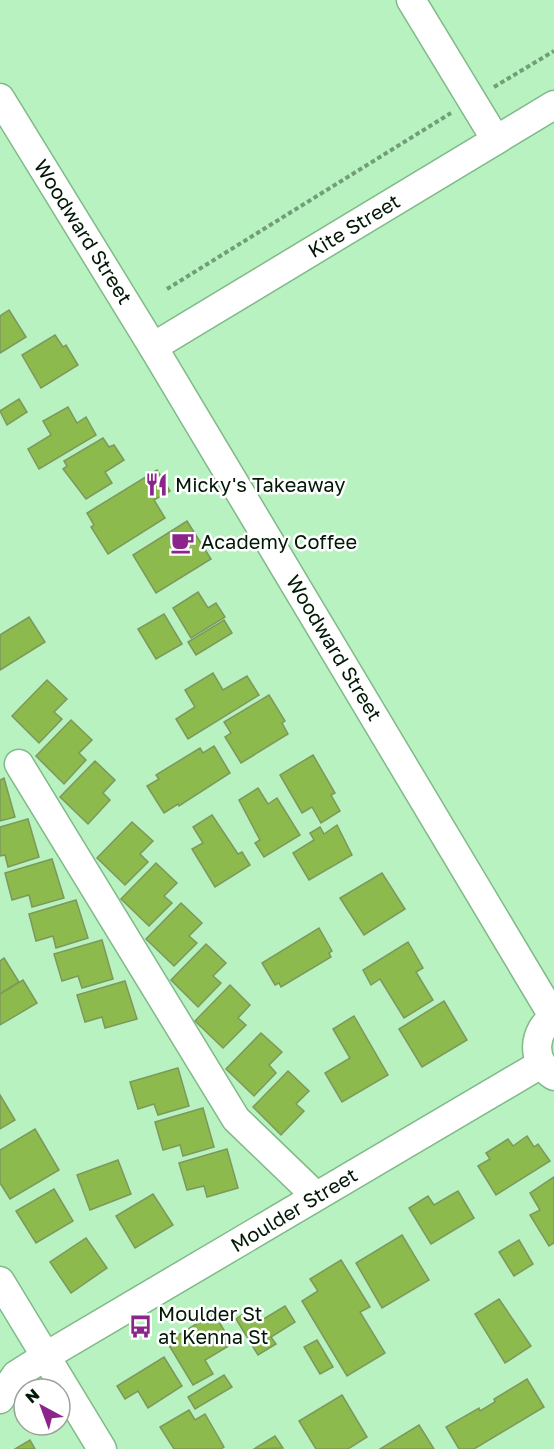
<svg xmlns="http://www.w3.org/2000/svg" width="554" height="1449" viewBox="0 0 554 1449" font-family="'Golos Text',sans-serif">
<rect width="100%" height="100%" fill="#b7f2c0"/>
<g fill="#8dba4c" stroke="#7d985c" stroke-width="1.5">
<path d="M9,310L26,337L0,353V316Z"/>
<path d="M55,335L63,347L66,345L78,365L41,388L22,355Z"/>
<path d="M19,399L27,412L7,425L0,411Z"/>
<path d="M68,407L77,423L86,417L96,435L39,469L28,449L51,435L43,421Z"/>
<path d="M103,438L109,447L114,445L124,460L105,472L112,483L86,499L63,469L67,466L64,461Z"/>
<path d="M157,470L170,491L154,500L165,518L108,554L91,527L94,525L87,513Z"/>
<path d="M187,521L211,559L156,593L133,555Z"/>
<path d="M198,592L208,608L216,603L225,617L191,638L173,608Z"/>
<path d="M164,614L182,644L156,659L138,629Z"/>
<path d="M29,617L45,642L0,670V635Z"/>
<path d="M224,620L232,633L196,655L188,642Z"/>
<path d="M213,673L223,690L247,676L259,695L188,739L176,719L195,707L185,690Z"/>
<path d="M47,680L67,699L54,712L62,719L39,743L12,716Z"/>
<path d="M269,695L285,721L282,723L288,734L241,763L225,737L231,733L224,722Z"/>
<path d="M71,720L92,740L79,753L86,760L64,784L36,756Z"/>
<path d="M214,746L230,773L179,806L178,804L164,813L147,786L159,779L156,775L200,748L203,753Z"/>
<path d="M313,755L335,793L331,795L340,811L321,823L312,807L302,813L280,775Z"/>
<path d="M95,761L115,780L103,793L110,800L88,824L60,797Z"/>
<path d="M4,778L15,817L0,821V780Z"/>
<path d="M258,788L268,804L277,798L300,835L264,857L255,843L260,840L239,800Z"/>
<path d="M212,815L238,854L242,852L250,865L215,887L192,849L203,843L193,827Z"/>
<path d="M28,819L39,857L8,867L5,855L0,856V827Z"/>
<path d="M132,822L153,841L140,854L148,862L125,885L97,858Z"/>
<path d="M337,825L352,855L309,880L293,853L314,840L310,833L320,827L324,834Z"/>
<path d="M52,859L64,898L32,907L29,895L12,900L5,873Z"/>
<path d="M156,863L177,883L164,896L172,903L149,926L121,899Z"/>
<path d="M382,873L405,909L364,935L340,898Z"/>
<path d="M76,900L88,938L56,948L53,936L36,941L29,914Z"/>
<path d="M181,903L202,923L189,936L197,943L174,966L146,939Z"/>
<path d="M319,928L332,951L329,953L331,957L281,987L279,983L275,985L262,963Z"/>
<path d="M102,940L113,979L82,988L78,976L62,981L54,954Z"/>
<path d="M408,942L423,968L416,972L433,1000L404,1018L380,979L371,985L363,970Z"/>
<path d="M206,944L226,963L213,976L221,983L198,1007L171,980Z"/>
<path d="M4,958L19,982L0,994V961Z"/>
<path d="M23,980L37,1003L0,1025V994Z"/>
<path d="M125,981L137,1019L105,1028L102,1017L85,1022L77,995Z"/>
<path d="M230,985L250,1005L238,1018L246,1025L223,1048L195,1021Z"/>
<path d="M444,1001L467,1040L422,1067L399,1029Z"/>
<path d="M354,1016L388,1075L342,1102L325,1073L350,1058L333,1029Z"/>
<path d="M261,1033L282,1052L269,1065L276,1073L254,1096L226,1069Z"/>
<path d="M178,1068L189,1106L158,1115L154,1104L138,1109L130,1082Z"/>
<path d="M288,1071L309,1091L296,1104L304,1111L281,1135L253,1107Z"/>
<path d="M0,1095L15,1120L0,1129Z"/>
<path d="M203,1108L214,1147L183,1156L180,1145L163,1150L155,1122Z"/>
<path d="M35,1129L59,1170L10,1199L0,1183V1150Z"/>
<path d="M527,1136L534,1147L538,1144L550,1161L496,1195L478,1166L490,1159L486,1153L508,1139L513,1146Z"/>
<path d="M227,1149L238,1188L207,1197L204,1186L187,1190L179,1163Z"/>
<path d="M118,1160L131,1194L90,1210L77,1175Z"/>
<path d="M554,1177V1243L549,1246L530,1215L540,1210L530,1193Z"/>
<path d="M54,1189L73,1221L36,1243L16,1211Z"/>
<path d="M458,1191L474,1218L431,1244L409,1208L428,1196L434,1205Z"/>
<path d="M153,1194L173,1225L135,1248L116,1216Z"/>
<path d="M402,1235L429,1280L382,1308L356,1263Z"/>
<path d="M86,1238L107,1268L71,1293L50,1262Z"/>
<path d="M519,1240L533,1264L514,1276L499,1252Z"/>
<path d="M341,1260L370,1307L360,1312L385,1353L347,1376L302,1301L318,1291L310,1279Z"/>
<path d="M499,1299L531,1346L505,1363L475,1314Z"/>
<path d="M285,1306L295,1322L271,1337L276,1344L258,1355L236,1319L253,1307L262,1320Z"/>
<path d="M214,1313L232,1344L205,1360L213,1374L193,1385L167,1342Z"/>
<path d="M317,1340L333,1367L320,1374L304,1347Z"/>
<path d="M164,1357L182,1386L148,1408L138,1391L125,1399L117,1386Z"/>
<path d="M224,1375L232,1387L195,1409L188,1397Z"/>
<path d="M527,1379L544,1407L474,1449H459L446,1427L479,1408L480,1411L495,1402L494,1399Z"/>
<path d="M342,1395L367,1437L348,1449H316L299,1421Z"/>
<path d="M189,1410L195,1420L205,1414L224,1447L221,1449H174L160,1427Z"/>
<path d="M419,1425L434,1449H380Z"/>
<path d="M275,1436L283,1448L254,1449Z"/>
<path d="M30,1440L35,1449H15Z"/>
</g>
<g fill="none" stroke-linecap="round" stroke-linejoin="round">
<defs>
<g id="minor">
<path d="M411,0L496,140"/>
<path d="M0,98L153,347L553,1016"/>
<path d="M153,347L554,105"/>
<path d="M19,764L236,1119L316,1196"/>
<path d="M554,1016C533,1032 530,1061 554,1076"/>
<path d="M0,1281L102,1449"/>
<path d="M0,1399L16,1375L46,1356L541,1064"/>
</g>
</defs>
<use href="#minor" stroke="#81b989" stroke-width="31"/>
<g stroke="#719e78" stroke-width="4" stroke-dasharray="4.5 3" stroke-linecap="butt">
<path d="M494,87L554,51"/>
<path d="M167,289L451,113"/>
</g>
<use href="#minor" stroke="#fff" stroke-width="28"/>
</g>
<defs>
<symbol id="restaurant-bare" viewBox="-9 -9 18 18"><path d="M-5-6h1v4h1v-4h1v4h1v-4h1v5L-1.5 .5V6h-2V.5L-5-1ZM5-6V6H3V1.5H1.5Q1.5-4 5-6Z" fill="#8c258b" stroke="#fff" stroke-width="2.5" paint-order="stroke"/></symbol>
<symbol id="cafe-bare" viewBox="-9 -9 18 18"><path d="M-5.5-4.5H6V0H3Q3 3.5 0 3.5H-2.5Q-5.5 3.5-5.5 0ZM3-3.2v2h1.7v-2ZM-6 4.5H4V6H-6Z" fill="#8c258b" stroke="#fff" stroke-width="2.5" paint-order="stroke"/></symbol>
<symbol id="bus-bare" viewBox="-9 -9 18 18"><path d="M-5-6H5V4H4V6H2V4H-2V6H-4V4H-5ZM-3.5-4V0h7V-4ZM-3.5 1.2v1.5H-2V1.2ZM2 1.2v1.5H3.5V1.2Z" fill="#8c258b" stroke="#fff" stroke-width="2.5" paint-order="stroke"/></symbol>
</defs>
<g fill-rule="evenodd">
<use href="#restaurant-bare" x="140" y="468" width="33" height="33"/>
<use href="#cafe-bare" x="166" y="526" width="33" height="33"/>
<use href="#bus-bare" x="124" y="1310" width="33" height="33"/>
</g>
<g text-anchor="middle" stroke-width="5" stroke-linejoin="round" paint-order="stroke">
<g font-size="20" fill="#031806" stroke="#fff">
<text transform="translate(354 226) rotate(-31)" y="7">Kite Street</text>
<text transform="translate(83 232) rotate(58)" y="7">Woodward Street</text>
<text transform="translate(334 648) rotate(59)" y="7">Woodward Street</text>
<text transform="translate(294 1210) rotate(-31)" y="7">Moulder Street</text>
</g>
<g font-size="20" fill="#031806" stroke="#fff" text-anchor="start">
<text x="175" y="492">Micky's Takeaway</text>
<text x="201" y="549">Academy Coffee</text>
<text x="158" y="1321">Moulder St<tspan x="158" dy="23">at Kenna St</tspan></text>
</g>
</g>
<g transform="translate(42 1407) rotate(319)"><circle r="28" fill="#ffffff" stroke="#9aa39b" stroke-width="1.5"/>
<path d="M0-4.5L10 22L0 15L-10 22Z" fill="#8c258b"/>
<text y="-9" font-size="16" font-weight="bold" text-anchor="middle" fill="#031806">N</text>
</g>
</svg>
